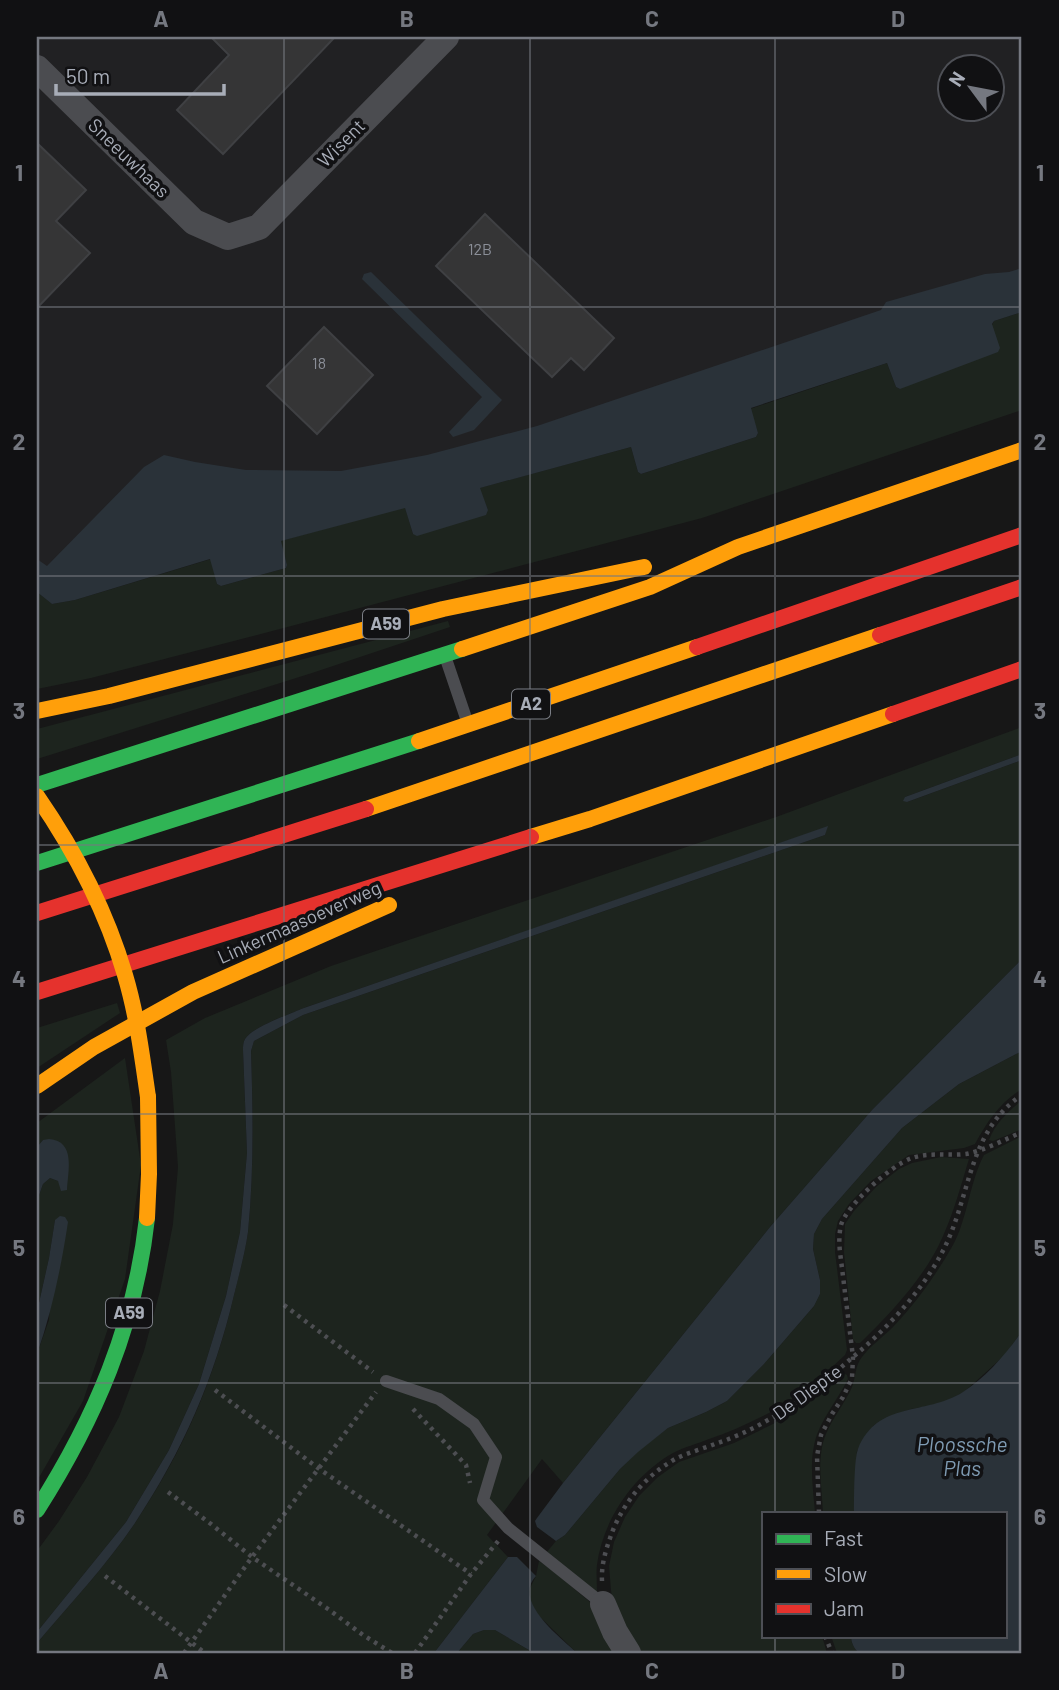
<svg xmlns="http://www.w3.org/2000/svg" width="1059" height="1690" viewBox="0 0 1059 1690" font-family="Barlow,sans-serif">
<rect width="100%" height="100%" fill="#171717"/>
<path fill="#212123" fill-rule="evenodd" d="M37,37H1022V295L37,570ZM950,66H992V108H950Z"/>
<g fill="#1d241e">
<path d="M1022,312V410L702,518L257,635L91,678L37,689V592L52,604L75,600L211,559L217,584L221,586L286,568L287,565L280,541L405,507L413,534L488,510L479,488L631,447L638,472L641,474L756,437L758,433L750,409L887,363L896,387L900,389L992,325L994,321Z"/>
<path d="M448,621L450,627L312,673L37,759V729Z"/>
<path d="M1022,727V754L905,797L907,802L1022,760V959L872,1110L770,1227L563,1483L542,1459L487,1535L508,1557L434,1653H37V1643C70,1604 106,1566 135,1523C184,1450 214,1380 234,1295C239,1274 245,1253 248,1232C254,1172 253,1112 251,1051L254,1041L303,1015L825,835L827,827L301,1009C288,1015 252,1027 245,1039C243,1043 243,1046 243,1050L247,1153L240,1232L226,1296L199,1384L169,1450L126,1522L37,1632V1551L59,1521L87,1477L119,1417L144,1351L160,1291L173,1224L178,1167L171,1072L166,1040L205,1018L331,966L776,817Z"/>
<path d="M117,1003L120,1013L37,1068V1028Z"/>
<path d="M1022,1051V1089C1000,1102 987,1122 975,1144L964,1148L909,1155L871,1181L849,1204L838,1221L835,1234V1252L847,1350L845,1355C820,1378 794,1402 763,1416C745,1425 727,1433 709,1439C697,1444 684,1447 673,1453C634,1475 603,1519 597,1565C596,1573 597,1583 597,1592H595L546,1553L556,1541L565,1535L620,1469L638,1451L668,1428L706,1412L727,1401L764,1364L814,1306L820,1294V1280L813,1249L814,1234L822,1219L902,1128L959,1084Z"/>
<path d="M125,1058L141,1165L125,1279L83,1401L37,1481V1354L49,1320L55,1220L49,1258L37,1312V1201L43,1184L50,1178L58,1181L67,1190L43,1140L37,1147V1123Z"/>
<path d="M1022,1100V1129L993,1141L989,1140C995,1123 1009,1111 1022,1100Z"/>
<path d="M1022,1136V1331L1005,1355L964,1392L941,1404L911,1409L874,1425L857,1451L854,1513H823C822,1488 816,1457 826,1434C833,1417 845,1403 852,1387C856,1377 855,1365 862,1357C870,1346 883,1337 893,1327C916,1303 936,1275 953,1245C967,1220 970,1181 984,1155Z"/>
<path d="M941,1157L969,1159C961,1185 954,1212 943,1236C926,1276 890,1314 860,1343H856L853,1339L844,1252L845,1224L854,1211L876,1187L899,1169L912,1163Z"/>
<path d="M843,1373L847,1375L848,1379C839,1397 826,1413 818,1432C808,1457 813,1487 815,1513H763V1636H822L827,1653H636L612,1602L609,1566L614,1542L625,1517L639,1496L658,1477L679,1462L734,1443L773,1424L807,1401Z"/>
<path d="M539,1561L553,1571L591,1603L621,1653H577L538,1615L531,1603L529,1590L536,1576Z"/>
<path d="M484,1630H495L534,1653H457L473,1634Z"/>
<path d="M831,1636H851C851,1642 854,1649 859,1653H837Z"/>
</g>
<g fill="#2a3239">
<path d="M1022,268V312L994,321L992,324L1000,348L998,352L900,389L896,387L887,363L751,408L758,433L756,437L641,474L638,472L631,447L480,488L488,510L486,515L417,536L413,534L405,508L281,541L287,565L286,568L221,586L217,584L210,559L75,600L52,604L37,592V559L47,566L144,467L164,455L195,462L246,470L341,471L427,455L537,426L881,310L886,302L985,274L1009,272Z"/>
<path d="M371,272L502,400L474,430L453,437L449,432L482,397L362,279L364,274Z"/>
<path d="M1022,754V760L907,802L903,801L905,797Z"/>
<path d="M828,826L825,835L303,1015L254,1041L251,1051C253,1112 254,1172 248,1232C245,1253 239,1275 234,1295C214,1380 183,1450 135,1523C106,1566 70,1604 37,1643V1632L126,1522L169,1450L199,1384L226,1296L240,1232L247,1153L243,1050C243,1046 243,1043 245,1039C252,1027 288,1015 301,1009Z"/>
<path d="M1022,959V1051L959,1084L902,1128L822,1219L814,1234L813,1249L820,1280V1294L814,1306L764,1364L727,1401L706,1412L668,1428L638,1452L620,1469L565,1535L556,1541L537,1527L535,1521L537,1518L563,1483L770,1227L872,1110Z"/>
<path d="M49,1139C76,1141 68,1171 67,1190L61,1191L58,1181L50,1178L43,1184L37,1201V1147L43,1140Z"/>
<path d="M60,1216L65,1217L68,1222C61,1268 52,1311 37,1354V1312L49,1258L55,1220Z"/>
<path d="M1022,1331V1653H859C854,1649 851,1642 851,1636H1005V1513H854C854,1499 854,1459 858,1449C878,1400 925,1416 963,1392C986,1377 1007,1353 1022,1331Z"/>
<path d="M508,1557H517L536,1576C512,1601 560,1637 577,1653H534L495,1630H484L473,1634L457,1653H434Z"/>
</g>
<g fill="#353536" stroke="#3f4043" stroke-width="2">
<path d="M211,37H335L223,154L177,110L229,55Z"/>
<path d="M37,143L86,190L56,221L90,253L37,308Z"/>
<path d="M485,214L614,338L584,370L571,358L552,377L436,266Z"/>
<path d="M324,327L373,375L317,434L267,386Z"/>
</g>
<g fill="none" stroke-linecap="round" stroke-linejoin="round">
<g stroke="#4d4e52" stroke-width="4.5" stroke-dasharray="3.5 5" stroke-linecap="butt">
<path d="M284,1305L373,1372"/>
<path d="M215,1390L318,1468L471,1574"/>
<path d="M413,1409L466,1465L470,1483"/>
<path d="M168,1492L211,1524L252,1557L328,1609L363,1635L392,1653"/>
<path d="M819,1513L817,1456L821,1435L832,1414L843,1397L852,1378L853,1357L840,1252C839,1243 839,1234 841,1225C847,1205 891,1165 912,1158C930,1152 948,1156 966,1154C983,1151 1006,1139 1022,1132"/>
<path d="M105,1576L205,1653"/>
<path d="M602,1581C601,1563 607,1546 613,1530C626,1499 646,1476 675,1459C687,1453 702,1449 715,1444C733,1438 751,1430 768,1420C798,1403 827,1380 853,1357C891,1325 929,1284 949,1238C971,1186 972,1128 1022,1095"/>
<path d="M825,1636L832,1653"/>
<path d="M184,1653L252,1557L376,1392"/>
<path d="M415,1653L471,1574L499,1540"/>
</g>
<g stroke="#4b4c50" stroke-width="12">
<path d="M446,659L467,721"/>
<path d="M386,1381L439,1399L474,1424L496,1457L483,1500L508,1528L603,1604"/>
</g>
<g stroke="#4b4c50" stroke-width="26">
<path d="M37,68L194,222L228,237L259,227L446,37"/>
<path d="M603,1604L615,1632L628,1653"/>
</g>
<g stroke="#30b455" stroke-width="16">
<path d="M37,785L462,649"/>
<path d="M37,863L419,741"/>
<path d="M37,1510C95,1419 135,1326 147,1218"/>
</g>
<g stroke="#ff9f0a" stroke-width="16">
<path d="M462,649L650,587L738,547L1022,450"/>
<path d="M37,711L109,696L443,609L644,567"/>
<path d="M419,741L697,647"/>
<path d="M366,809L880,635"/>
<path d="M531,837L590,819L893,714"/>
<path d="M37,1086L94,1047L193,992L389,905"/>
<path d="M147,1218L149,1174L148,1097"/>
</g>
<g stroke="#e5322d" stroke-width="16">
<path d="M880,635L1022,587"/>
<path d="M697,647L1022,535"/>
<path d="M893,714L1022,669"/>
<path d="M37,913L366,809"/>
<path d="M37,992L531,837"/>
</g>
<path stroke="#ff9f0a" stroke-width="16" d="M37,796C75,851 106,910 125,975C137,1015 142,1056 148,1097"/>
</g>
<path fill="none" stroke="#757880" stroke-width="2" stroke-opacity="0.55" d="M284,37V1653M530,37V1653M775,37V1513M37,307H1022M37,576H1022M37,845H1022M37,1114H1022M37,1383H1022M775,1636V1653"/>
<g text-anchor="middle" stroke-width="7" stroke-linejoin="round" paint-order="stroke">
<g font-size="16" fill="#8b8f98">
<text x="480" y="255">12B</text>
<text x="319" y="369">18</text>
</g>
<g fill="#111113" stroke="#7b7e86" stroke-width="2">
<rect x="363" y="609.5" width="46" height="29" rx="5"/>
<rect x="512" y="689.5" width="38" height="29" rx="5"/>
<rect x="106" y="1298.5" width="46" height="29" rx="5"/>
</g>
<g font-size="18" font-weight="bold" fill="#a8adb8">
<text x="386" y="630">A59</text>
<text x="531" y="710">A2</text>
<text x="129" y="1319">A59</text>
</g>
<g font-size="19" fill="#a8adb8" stroke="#111113">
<text transform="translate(341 143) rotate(-45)" y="7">Wisent</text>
<text transform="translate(129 158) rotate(44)" y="7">Sneeuwhaas</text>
<text transform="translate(299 922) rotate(-24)" y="7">Linkermaasoeverweg</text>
<text transform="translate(807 1392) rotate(-36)" y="7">De Diepte</text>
</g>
<g font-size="21" font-style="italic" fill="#7f9bb3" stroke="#111113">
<text x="962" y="1452">Ploossche<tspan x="962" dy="24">Plas</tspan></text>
</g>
</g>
<rect width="1059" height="1690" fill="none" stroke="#111113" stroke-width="77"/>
<rect x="762" y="1512" width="245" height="126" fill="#111113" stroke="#4d4f55" stroke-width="2"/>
<rect x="776" y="1534" width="35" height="10" fill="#30b455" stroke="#4d4f55" stroke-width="2"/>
<text x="824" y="1546" font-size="21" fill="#a8adb8">Fast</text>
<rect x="776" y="1569" width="35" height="10" fill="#ff9f0a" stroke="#4d4f55" stroke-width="2"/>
<text x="824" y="1582" font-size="21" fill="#a8adb8">Slow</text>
<rect x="776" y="1604" width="35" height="10" fill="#e5322d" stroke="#4d4f55" stroke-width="2"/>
<text x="824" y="1616" font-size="21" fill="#a8adb8">Jam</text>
<g transform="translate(971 88) rotate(302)"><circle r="33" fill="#111113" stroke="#4d4f55" stroke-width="2"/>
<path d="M0-5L12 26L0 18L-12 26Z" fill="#757880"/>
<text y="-10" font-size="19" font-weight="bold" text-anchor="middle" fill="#a8adb8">N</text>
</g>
<path d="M56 84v10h168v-10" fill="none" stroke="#a8adb8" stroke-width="3.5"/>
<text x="66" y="84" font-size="21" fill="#a8adb8" stroke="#111113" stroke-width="5" paint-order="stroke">50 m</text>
<rect x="38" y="38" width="982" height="1614" fill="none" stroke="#757880" stroke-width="2.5"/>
<g font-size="23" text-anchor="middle" font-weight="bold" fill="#757880">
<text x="161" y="27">A</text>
<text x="407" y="27">B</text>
<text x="652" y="27">C</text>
<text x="898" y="27">D</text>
<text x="19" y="181">1</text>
<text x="1040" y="181">1</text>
<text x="19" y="450">2</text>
<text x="1040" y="450">2</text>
<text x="19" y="719">3</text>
<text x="1040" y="719">3</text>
<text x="19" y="987">4</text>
<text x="1040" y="987">4</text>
<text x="19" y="1256">5</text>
<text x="1040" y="1256">5</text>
<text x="19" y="1525">6</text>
<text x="1040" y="1525">6</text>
<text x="161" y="1679">A</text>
<text x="407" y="1679">B</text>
<text x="652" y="1679">C</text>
<text x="898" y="1679">D</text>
</g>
</svg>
